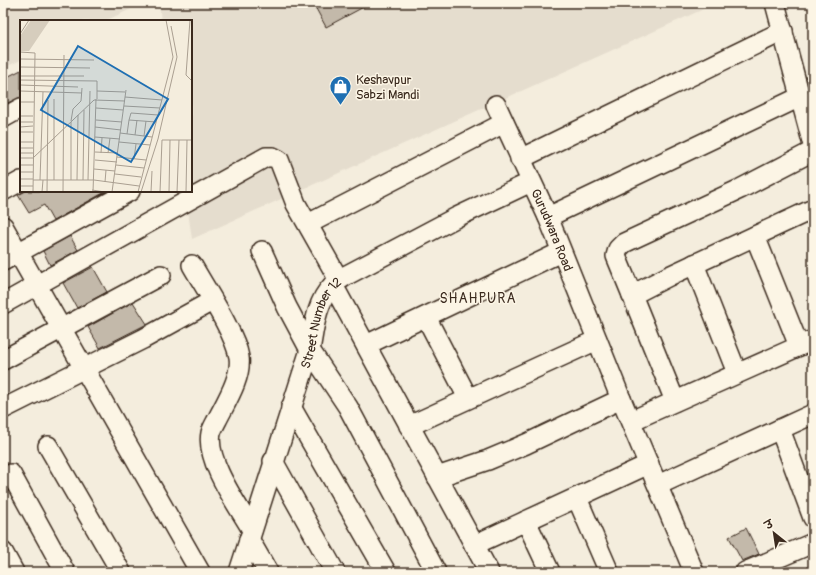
<svg xmlns="http://www.w3.org/2000/svg" width="816" height="575" viewBox="0 0 816 575" font-family="Pangolin,'Playpen Sans Deva',sans-serif">
<rect width="100%" height="100%" fill="#f4eddd"/>
<filter id="ink" filterUnits="userSpaceOnUse"><feTurbulence type="fractalNoise" baseFrequency=".025" numOctaves="2"/><feDisplacementMap in="SourceGraphic" scale="8" xChannelSelector="R" yChannelSelector="G"/><feConvolveMatrix kernelMatrix="1 2 1 2 8 2 1 2 1" color-interpolation-filters="sRGB"/></filter>
<g filter="url(#ink)">
<g fill="#e5ddce">
<path d="M3,3H144L105,21H21V60L3,68Z"/>
<path d="M159,3H717L192,239L185,191H191V21H161Z"/>
</g>
<g fill="#c3b9aa" stroke="#3b2a1e">
<path d="M313,3H371L326,27Z"/>
<path d="M21,70V97L3,105V79Z"/>
<path d="M26,191H107L53,221L44,205L29,213L18,195Z"/>
<path d="M70,236L78,250L50,265L43,251Z"/>
<path d="M93,267L107,292L77,308L63,283Z"/>
<path d="M133,302L147,324L100,348L88,327Z"/>
<path d="M746,528L759,554L742,561L729,537Z"/>
</g>
<g fill="none" stroke-linecap="round" stroke-linejoin="round">
<defs>
<g id="street">
<path d="M775,3L813,145"/>
<path id="s1" d="M496,105L548,217L621,399L694,572"/>
<path d="M3,118L21,108"/>
<path d="M520,159L783,31"/>
<path d="M3,191L21,181"/>
<path d="M548,217L800,97"/>
<path d="M308,224L504,123"/>
<path d="M3,226L200,572"/>
<path d="M755,236L799,346"/>
<path d="M262,251L287,307L310,350L348,407L436,572"/>
<path d="M3,261L130,191"/>
<path d="M694,264L737,373"/>
<path d="M192,265C205,288 235,333 239,357C242,377 226,402 217,420C215,424 212,429 211,433C205,461 239,507 252,530"/>
<path d="M333,285L489,572"/>
<path d="M632,295L616,256L618,249L624,243L740,189L813,151"/>
<path d="M3,304L266,157H273L279,160L296,204L339,280"/>
<path d="M426,317L468,398"/>
<path d="M366,345L561,252"/>
<path d="M3,360L161,275"/>
<path d="M675,401L632,295L669,276L813,209"/>
<path d="M291,407L386,572"/>
<path d="M3,409L143,339L212,301"/>
<path d="M631,421L813,340"/>
<path d="M409,426L597,340"/>
<path d="M780,429L813,518"/>
<path d="M48,446L121,572"/>
<path d="M273,461L335,572"/>
<path d="M11,474L65,572"/>
<path d="M437,477L488,460L526,444L621,399"/>
<path d="M658,485L813,414"/>
<path d="M577,498L609,572"/>
<path d="M526,521L550,572"/>
<path d="M249,539L268,572"/>
<path d="M474,545L649,464"/>
<path d="M3,552L14,572"/>
<path id="s2" d="M239,572L310,350C314,329 316,302 332,286C336,281 343,278 347,275L457,217L531,182"/>
<path d="M745,572L813,543"/>
</g>
</defs>
<use href="#street" stroke="#3b2a1e" stroke-width="22"/>
<use href="#street" stroke="#fcf5e5" stroke-width="19"/>
</g>
</g>
<defs>
<symbol id="shop-pin" viewBox="-11 -11 22 30"><path d="M0 17L-7.5 6A9.5 9.5 0 1 1 7.5 6Z" fill="#1f6fb2" stroke="#fcf5e5"/><path d="M-5-2.5h2.3a2.7 3.5 0 0 1 5.4 0H5L5.5 6h-11ZM-1.5-2.5h3a1.5 2.3 0 0 0-3 0Z" fill="#fff"/></symbol>
</defs>
<g fill-rule="evenodd">
<use href="#shop-pin" x="328" y="74" width="25" height="34"/>
</g>
<g text-anchor="middle" stroke-width="3" stroke-linejoin="round" paint-order="stroke">
<g font-size="13" fill="#3b2a1e" stroke="#fcf5e5" text-anchor="start">
<text x="356" y="84">Keshavpur<tspan x="356" dy="15">Sabzi Mandi</tspan></text>
</g>
<g font-size="13" fill="#3b2a1e" stroke="#fcf5e5">
<text dy="5" stroke="none"><textPath href="#s1" startOffset="137">Gurudwara Road</textPath></text>
<text dy="5" stroke="none"><textPath href="#s2" startOffset="263">Street Number 12</textPath></text>
</g>
<g font-size="14" letter-spacing="1" fill="#3b2a1e" stroke="#fcf5e5">
<text x="478" y="303">SHAHPURA</text>
</g>
</g>
<g transform="translate(20 20)">
<rect width="172" height="172" fill="#f4eddd"/>
<path d="M11,0H30L9,31H0V16Z" fill="#d6cdbd"/>
<path fill="none" stroke="#aa9f91" stroke-width="1" d="M170,0L166,55L172,61M0,14L9,0M0,32L15,33L13,172M0,39L74,40M0,47L70,48M0,56H64M0,60L77,61V79M0,65L58,67M0,71L62,73M77,71L105,72M105,77L142,80M0,82H14M104,86L140,88M76,88L103,90M0,96H13M76,100L102,102M109,100L111,93L138,95M51,101L53,89L61,81L62,68M0,102H13M51,102V160M0,107L13,106M75,107L101,110M0,112H13M100,113L132,117M107,114L109,100L136,102M115,115L117,100M124,116L126,101M75,117L100,119M0,122H13M99,122L130,125M0,128H13M75,132L98,133M0,133H13M81,133L82,118M88,133L90,118M97,137L126,140M0,138H13M13,138L74,80L105,81M114,139L116,124M75,140L97,142M0,145H13M96,145L124,148M74,149L95,151M0,152H13M95,154L121,157M0,159H13M13,160H74L119,166M20,160L23,72M34,160V79M57,160L58,95M63,160L64,90M68,160L70,71M85,162L86,150M0,166H13M72,170L85,172M22,172L23,160M27,172L28,80M43,172L44,35M73,172L76,79M92,172L106,70M118,172L153,37L146,0M121,172L138,119L157,37L151,6M131,172L132,151M140,172L142,120H172M149,172L150,120M157,172L159,120M166,172L167,120"/>
<path fill="#1f6fb2" fill-opacity="0.15" stroke="#1f6fb2" stroke-width="2" d="M58,26L148,79L111,142L21,90Z"/>
<rect width="172" height="172" fill="none" stroke="#3b2a1e" stroke-width="2"/>
</g>
<rect width="816" height="575" fill="none" stroke="#fcf5e5" stroke-width="16"/>
<rect x="8" y="8" width="800" height="559" fill="none" stroke="#3b2a1e" stroke-width="1.5" filter="url(#ink)"/>
<g transform="translate(774 533) rotate(330)" stroke="#fcf5e5" stroke-width="3" paint-order="stroke">
<path d="M0-3L7 15L0 10L-7 15Z" fill="#3b2a1e"/>
<text y="-6" font-size="11" font-weight="bold" text-anchor="middle" fill="#3b2a1e">उ</text>
</g>
</svg>
